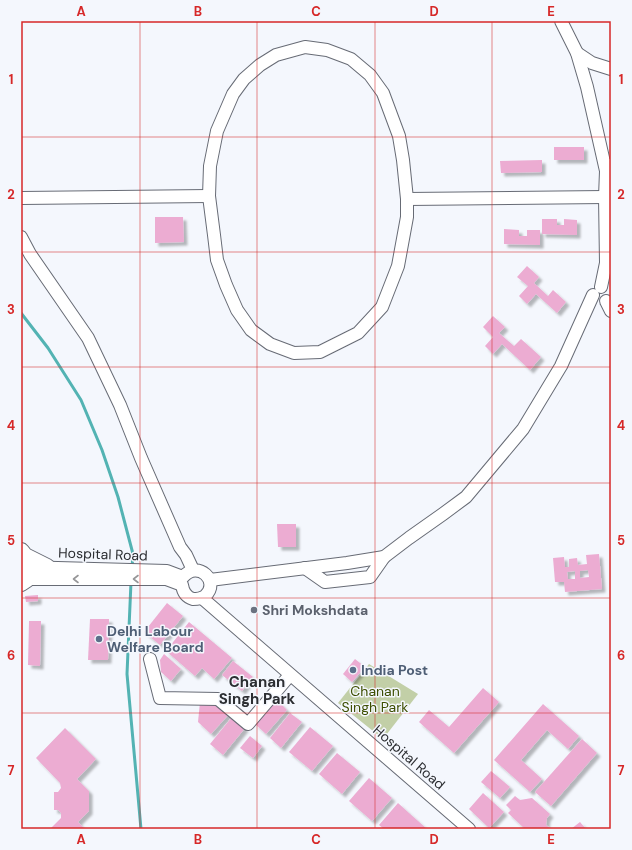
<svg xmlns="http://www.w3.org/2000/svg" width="632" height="850" viewBox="0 0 632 850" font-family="'DM Sans',sans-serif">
<defs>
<filter id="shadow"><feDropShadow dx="3.5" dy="3.5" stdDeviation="1" flood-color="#0004"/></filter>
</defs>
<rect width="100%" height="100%" fill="#f4f7fd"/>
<path fill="#c2cfa7" d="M369,664L418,694L383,739L338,703Z"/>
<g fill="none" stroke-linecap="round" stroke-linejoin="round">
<g stroke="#53b3b3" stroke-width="3">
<path d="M21,313L48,348L81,400L102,450L118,497L133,554L132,568"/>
<path d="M131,582L127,674L141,829"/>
</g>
</g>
<g fill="#ecacd2" fill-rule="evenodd" filter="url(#shadow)">
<rect x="554" y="147" width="30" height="13"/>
<path d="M542,160V172L501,173L500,161Z"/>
<path d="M155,217H183L184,242L155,243Z"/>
<path d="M542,219H557V225H564V219L577,220V235L542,234Z"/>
<path d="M504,229L519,230V236H527V230H540V245L504,244Z"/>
<path d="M527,266L539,277L534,283L548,296L553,290L566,302L557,313L536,294L527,304L519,296L528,286L517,277Z"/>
<path d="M493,316L505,327L499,333L514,346L521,339L541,357L530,370L502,344L493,354L485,346L493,337L483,327Z"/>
<path d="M277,524H296V547H278Z"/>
<path d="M599,554L602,589L565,592L564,582H555L553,558L564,557L565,567H569V559L577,558L578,565L587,564L586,555ZM588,570L589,577L580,578V571ZM575,571V579H568L567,572Z"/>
<path d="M38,595V601L26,602L25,596Z"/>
<path d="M167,603L183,616L160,645L144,632Z"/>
<path d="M90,619H109L108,660H88Z"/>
<path d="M29,621H41L40,666L28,665Z"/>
<path d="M189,622L232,658L214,679L202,668L195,676L166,651Z"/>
<path d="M164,654L181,669L171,681L161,672L160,660Z"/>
<path d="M355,659L365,667L352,682L343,674Z"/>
<path d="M233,661L253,677L242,691L222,675Z"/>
<path d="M483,688L499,702L454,753L419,722L429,710L449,727Z"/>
<path d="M276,699L287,710L266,734L255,724Z"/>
<path d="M200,702L219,705L229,714L211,734L198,722Z"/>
<path d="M543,704L579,736L568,749L547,730L521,760L542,779L530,792L494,760Z"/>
<path d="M290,713L302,722L281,748L270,738Z"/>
<path d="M232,717L245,728L223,755L210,744Z"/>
<path d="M310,727L333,746L312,771L289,752Z"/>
<path d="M65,728L96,759L77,779L89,791V811L78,822L85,829H50L61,818V813L58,810H54V792H58L61,788L60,783L36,758Z"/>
<path d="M250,736L262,746L253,758L240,748Z"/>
<path d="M582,739L597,753L551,806L535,792Z"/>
<path d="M337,753L360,772L342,794L319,774Z"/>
<path d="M491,771L510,787L500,798L481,782Z"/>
<path d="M369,778L392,798L372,821L349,801Z"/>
<path d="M483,793L504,812L489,828L469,809Z"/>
<path d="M515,796L520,800L532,798L550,814L547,818L546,825L551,829H525L508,813L511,810L506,805Z"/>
<path d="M398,803L409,813L427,829H384L379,825Z"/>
<path d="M580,822L586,829H571Z"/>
</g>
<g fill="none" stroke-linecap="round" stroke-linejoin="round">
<defs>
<g id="minor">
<path d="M561,21L577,53L587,87L606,171"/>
<path d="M305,47L327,50L351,59L370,75L383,93L399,136L403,160L407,199V217L398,266L382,307L358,333L320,352L294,353L270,344L251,330L237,310L226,285L217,260L214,235L209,196L210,166L217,131L233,94L244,79L260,65L276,55Z"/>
<path d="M577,53L592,63L611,69"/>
<path d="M21,198L209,196"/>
<path d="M407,199L605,197"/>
<path d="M21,237L30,254L88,338L120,405L141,458L180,547L186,555L193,570"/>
<path d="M601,287L606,263L605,197L606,171L609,165"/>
<path d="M606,301L611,311"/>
<path d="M21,567L167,571L183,577C198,559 221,582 205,596C201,599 197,599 193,599C186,597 183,592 182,585L166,579H21"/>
<path d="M305,568L325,582L370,577L384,557"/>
<path d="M210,580L347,563L384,557L409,538L443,514L466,497L523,429L561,366L593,295"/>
<path d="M202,598L469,829"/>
<path d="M150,659L160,698L218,699L248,724L290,675"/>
</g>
<g id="major">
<path d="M21,551L25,556L47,567"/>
<path d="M21,583L27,579"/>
</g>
</defs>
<use href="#minor" stroke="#676b75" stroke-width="14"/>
<use href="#major" stroke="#676b75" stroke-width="18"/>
<use href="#minor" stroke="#fff" stroke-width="12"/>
<use href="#major" stroke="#fff" stroke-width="16"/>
</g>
<defs><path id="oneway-chevron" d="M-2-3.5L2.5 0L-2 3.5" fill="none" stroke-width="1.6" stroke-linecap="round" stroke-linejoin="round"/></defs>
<g stroke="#969698">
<use href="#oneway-chevron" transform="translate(76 579) rotate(-180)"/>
<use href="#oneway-chevron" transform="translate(136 579) rotate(180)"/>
</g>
<path fill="none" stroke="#d62828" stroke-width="1" stroke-opacity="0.55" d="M140,21V829M257,21V829M375,21V829M492,21V829M21,137H611M21,252H611M21,367H611M21,483H611M21,598H611M21,713H611"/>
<circle fill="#6b7280" stroke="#f4f7fd" stroke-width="1.5" cx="254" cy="610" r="4"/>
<g fill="#5c6f8a" stroke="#f4f7fd" stroke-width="1.5">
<circle cx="99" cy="639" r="4"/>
<circle cx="353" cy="670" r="4"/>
</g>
<g text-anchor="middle" stroke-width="3" stroke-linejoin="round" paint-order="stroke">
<g font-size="14" fill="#2c2e32" stroke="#f4f7fd">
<text transform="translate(103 554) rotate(2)" y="5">Hospital Road</text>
<text transform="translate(409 757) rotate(41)" y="5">Hospital Road</text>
</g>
<g font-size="14" font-weight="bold" fill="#5b616d" stroke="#f4f7fd" text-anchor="start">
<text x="262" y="615">Shri Mokshdata</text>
</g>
<g font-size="14" font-weight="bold" fill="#4e5e75" stroke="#f4f7fd" text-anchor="start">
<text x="107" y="636">Delhi Labour<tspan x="107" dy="16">Welfare Board</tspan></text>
<text x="361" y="675">India Post</text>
</g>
<g font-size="14" fill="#3d4e01" stroke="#f4f7fd">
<text x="375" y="696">Chanan<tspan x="375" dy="16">Singh Park</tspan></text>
</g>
<g font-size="15" font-weight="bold" fill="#2c2e32" stroke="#f4f7fd">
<text x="257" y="687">Chanan<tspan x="257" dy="17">Singh Park</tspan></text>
</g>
</g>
<rect width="632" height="850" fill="none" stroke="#f4f7fd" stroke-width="44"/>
<rect x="22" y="22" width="588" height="806" fill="none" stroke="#d62828" stroke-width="1.5"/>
<g font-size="13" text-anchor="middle" font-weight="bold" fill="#d62828">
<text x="81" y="16">A</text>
<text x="198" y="16">B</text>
<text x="316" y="16">C</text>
<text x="434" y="16">D</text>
<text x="551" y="16">E</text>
<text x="11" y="84">1</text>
<text x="621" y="84">1</text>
<text x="11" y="199">2</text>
<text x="621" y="199">2</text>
<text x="11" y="314">3</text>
<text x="621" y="314">3</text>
<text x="11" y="430">4</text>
<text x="621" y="430">4</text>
<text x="11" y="545">5</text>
<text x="621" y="545">5</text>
<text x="11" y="660">6</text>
<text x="621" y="660">6</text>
<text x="11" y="775">7</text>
<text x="621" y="775">7</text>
<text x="81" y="844">A</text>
<text x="198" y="844">B</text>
<text x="316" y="844">C</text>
<text x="434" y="844">D</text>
<text x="551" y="844">E</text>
</g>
</svg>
